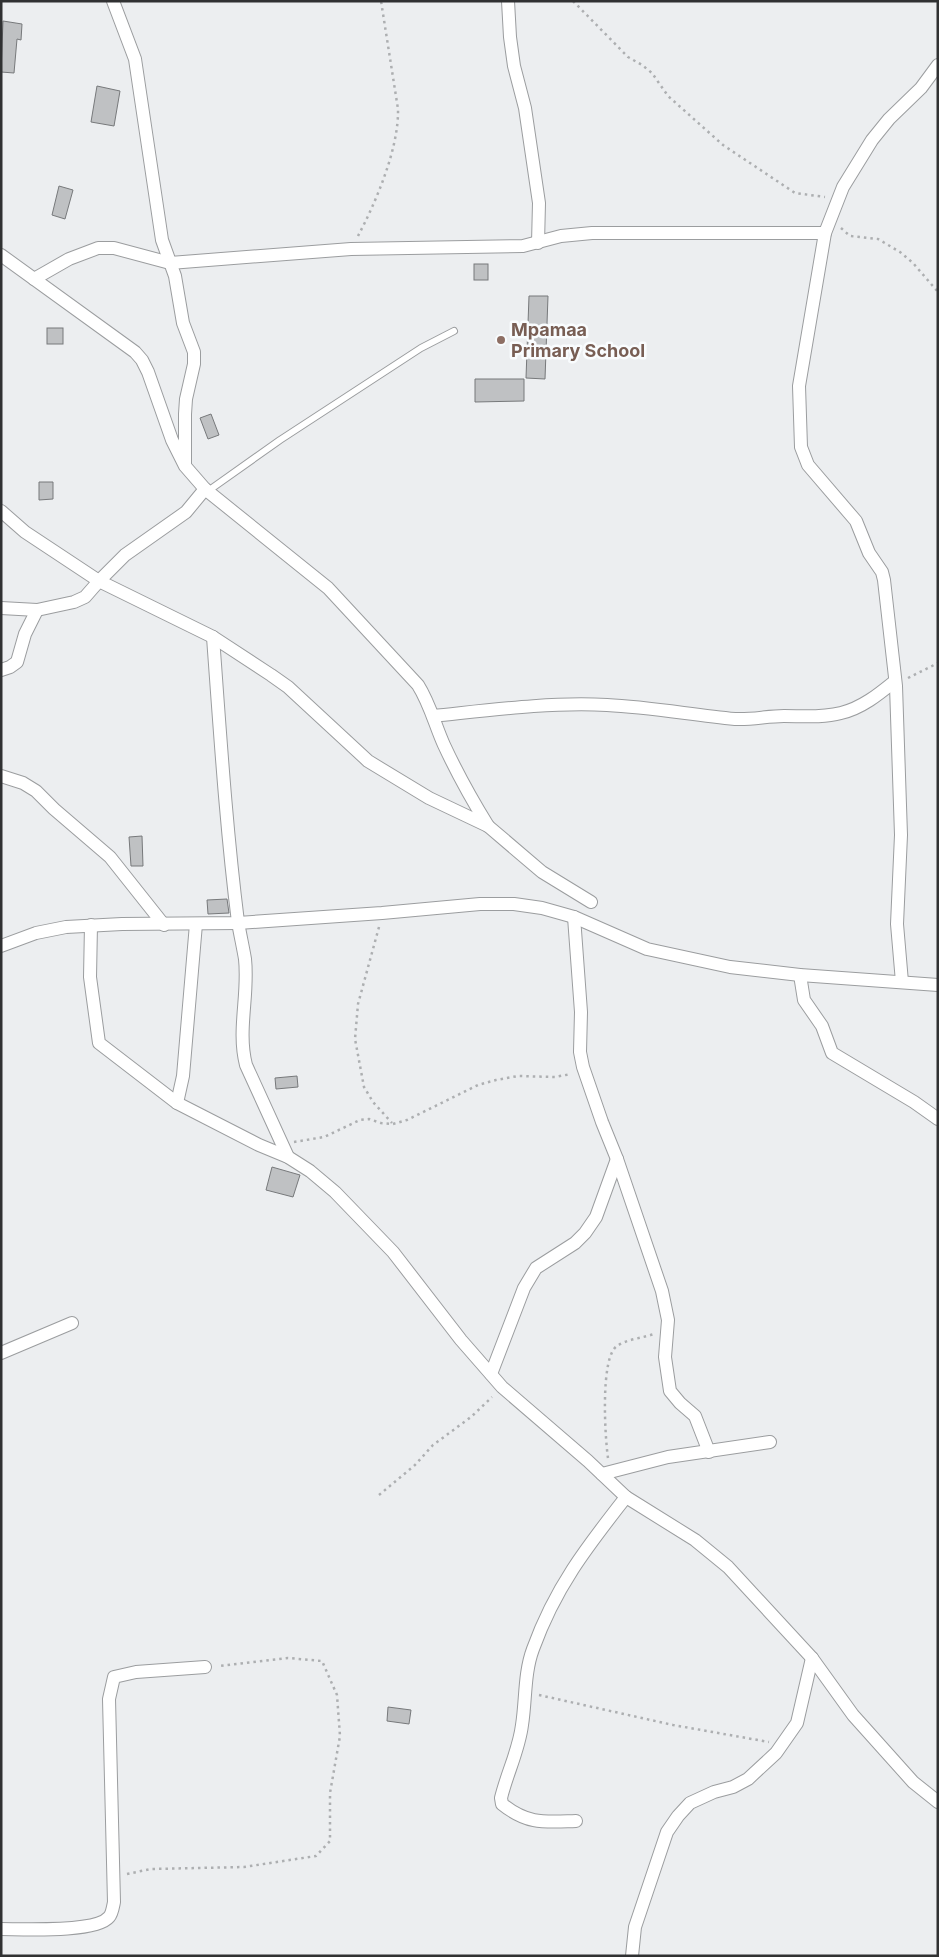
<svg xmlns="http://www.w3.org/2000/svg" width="939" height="1957" viewBox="0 0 939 1957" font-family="Inter,sans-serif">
<rect width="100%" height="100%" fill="#eceef0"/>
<g fill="#bfc1c3" stroke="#77797b">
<path d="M3,21L22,24L21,40L17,39L14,73L1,72Z"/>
<path d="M97,86L120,91L114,126L91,122Z"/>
<path d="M59,186L73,190L65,219L52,215Z"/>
<rect x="474" y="264" width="14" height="16"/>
<path d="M529,296H548L545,379L526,378Z"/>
<rect x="47" y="328" width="16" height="16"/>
<path d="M475,379H524V401L475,402Z"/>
<path d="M211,414L219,435L208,439L200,418Z"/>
<path d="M39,482H53V499L39,500Z"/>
<path d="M142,836L143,866H131L129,837Z"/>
<path d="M227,899L229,913L208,914L207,900Z"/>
<path d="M297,1076L298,1087L276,1089L275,1078Z"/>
<path d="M272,1167L300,1175L293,1197L266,1190Z"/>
<path d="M388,1707L411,1710L409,1724L387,1721Z"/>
</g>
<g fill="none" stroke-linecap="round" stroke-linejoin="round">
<defs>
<path id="service" d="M208,491L280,440L421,348L454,331"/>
<g id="minor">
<path d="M113,1L135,59L162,240L175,276L183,323L194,352V364L186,399L185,414V464"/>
<path d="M508,1L510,37L514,66L525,108L539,203L538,243"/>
<path d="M1,255L135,352L142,360L148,372L172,440L185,466L205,489L328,588L418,685C430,704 435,725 444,745C457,773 472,800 488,826"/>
<path d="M34,279L69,259L98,248H114L170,263L351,249L523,246L561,236L592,233H825"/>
<path d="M1,511L25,532L99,581L213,637L271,675L288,687L368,761L429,798L488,826L542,872L591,902"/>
<path d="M1,608L37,610L74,602L85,597L99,581L125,555L186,512L205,489"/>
<path d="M213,637C220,732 226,827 238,922C240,934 243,947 245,959C249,995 237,1030 246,1065L288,1157"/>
<path d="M1,670L10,667L17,662L25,634L37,610"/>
<path d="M433,716C491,710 549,702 607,705C650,707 692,715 735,719C752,720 767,716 784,716C802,716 822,718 841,713C862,708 879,694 895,681"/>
<path d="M1,776L23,783L36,791L54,809L110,857L164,925"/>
<path d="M574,917L581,1012L580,1052L583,1067L602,1122L617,1159L662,1291L668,1320L665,1357L670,1391L680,1403L695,1416L709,1452"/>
<path d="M91,925L90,977L99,1043L177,1103L259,1145L288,1157L310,1171L335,1192L393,1252L461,1340L502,1387L588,1461L626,1497L695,1540L728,1567L812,1658L853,1715L913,1782L938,1802"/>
<path d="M1,946L36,933L66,927L122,924L238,923L382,913L480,904H514L542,908L574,917L647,949L730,967L800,975L938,985"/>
<path d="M800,975L804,1000L822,1026L832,1053L914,1102L938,1119"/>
<path d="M902,982L897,924L901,835L896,686L884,580L882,572L869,553L856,521L808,465L801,447L799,386L825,233L843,187L872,140L889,119L921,88L938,65"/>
<path d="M177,1103L183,1076L196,924"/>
<path d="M1,1353L72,1323"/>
<path d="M491,1374L524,1288L536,1268L575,1243L585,1233L596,1217L617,1159"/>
<path d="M602,1474L668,1457L770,1442"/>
<path d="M576,1821C545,1822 528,1825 502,1804L501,1798C507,1773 519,1750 522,1725C526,1700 524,1673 533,1649C555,1588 586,1548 626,1497"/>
<path d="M1,1929C22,1929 96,1933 109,1917C112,1914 113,1907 114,1902L109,1699L114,1677L136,1672L205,1667"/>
<path d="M632,1956L635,1927L667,1832L678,1816L690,1803L714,1792L733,1787L748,1779L776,1753L797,1723L812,1658"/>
</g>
</defs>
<use href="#service" stroke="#9b9d9f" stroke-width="8"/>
<use href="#minor" stroke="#9b9d9f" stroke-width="14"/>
<g stroke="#adafb1" stroke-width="2.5" stroke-dasharray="2.5 4" stroke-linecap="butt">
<path d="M573,1L628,57L642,65L652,73L668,96L723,145L795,193L825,197"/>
<path d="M841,228L850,236L878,239L900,252L913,263L938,292"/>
<path d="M358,236C376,202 399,148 398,109L381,1"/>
<path d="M908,678L938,663"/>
<path d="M379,927L358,1004L355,1039L364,1087L373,1102L392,1123"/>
<path d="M294,1142L324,1137L360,1120L369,1119L381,1123L393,1124L407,1120L478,1085L496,1080L518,1076L555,1077L571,1074"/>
<path d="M608,1458C605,1438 600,1357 617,1346C627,1339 643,1338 654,1334"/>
<path d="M379,1495L415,1465L433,1445L471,1417L492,1397"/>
<path d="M539,1695L673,1725L769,1742"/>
<path d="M127,1874L151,1869L244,1867L316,1856L330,1841V1793L340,1736L337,1695L322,1661L288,1658L219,1666"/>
</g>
<use href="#service" stroke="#fff" stroke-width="6"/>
<use href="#minor" stroke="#fff" stroke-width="12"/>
</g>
<circle fill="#8d6e63" stroke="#f9fcfe" stroke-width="2" cx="501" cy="340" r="5"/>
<g text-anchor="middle" stroke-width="5" stroke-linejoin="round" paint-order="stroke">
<g font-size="18" font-weight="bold" fill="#785e54" stroke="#f9fcfe" text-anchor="start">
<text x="511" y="336">Mpamaa<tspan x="511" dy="21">Primary School</tspan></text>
</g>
</g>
<rect width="939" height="1957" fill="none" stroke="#303132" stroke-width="5"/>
</svg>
